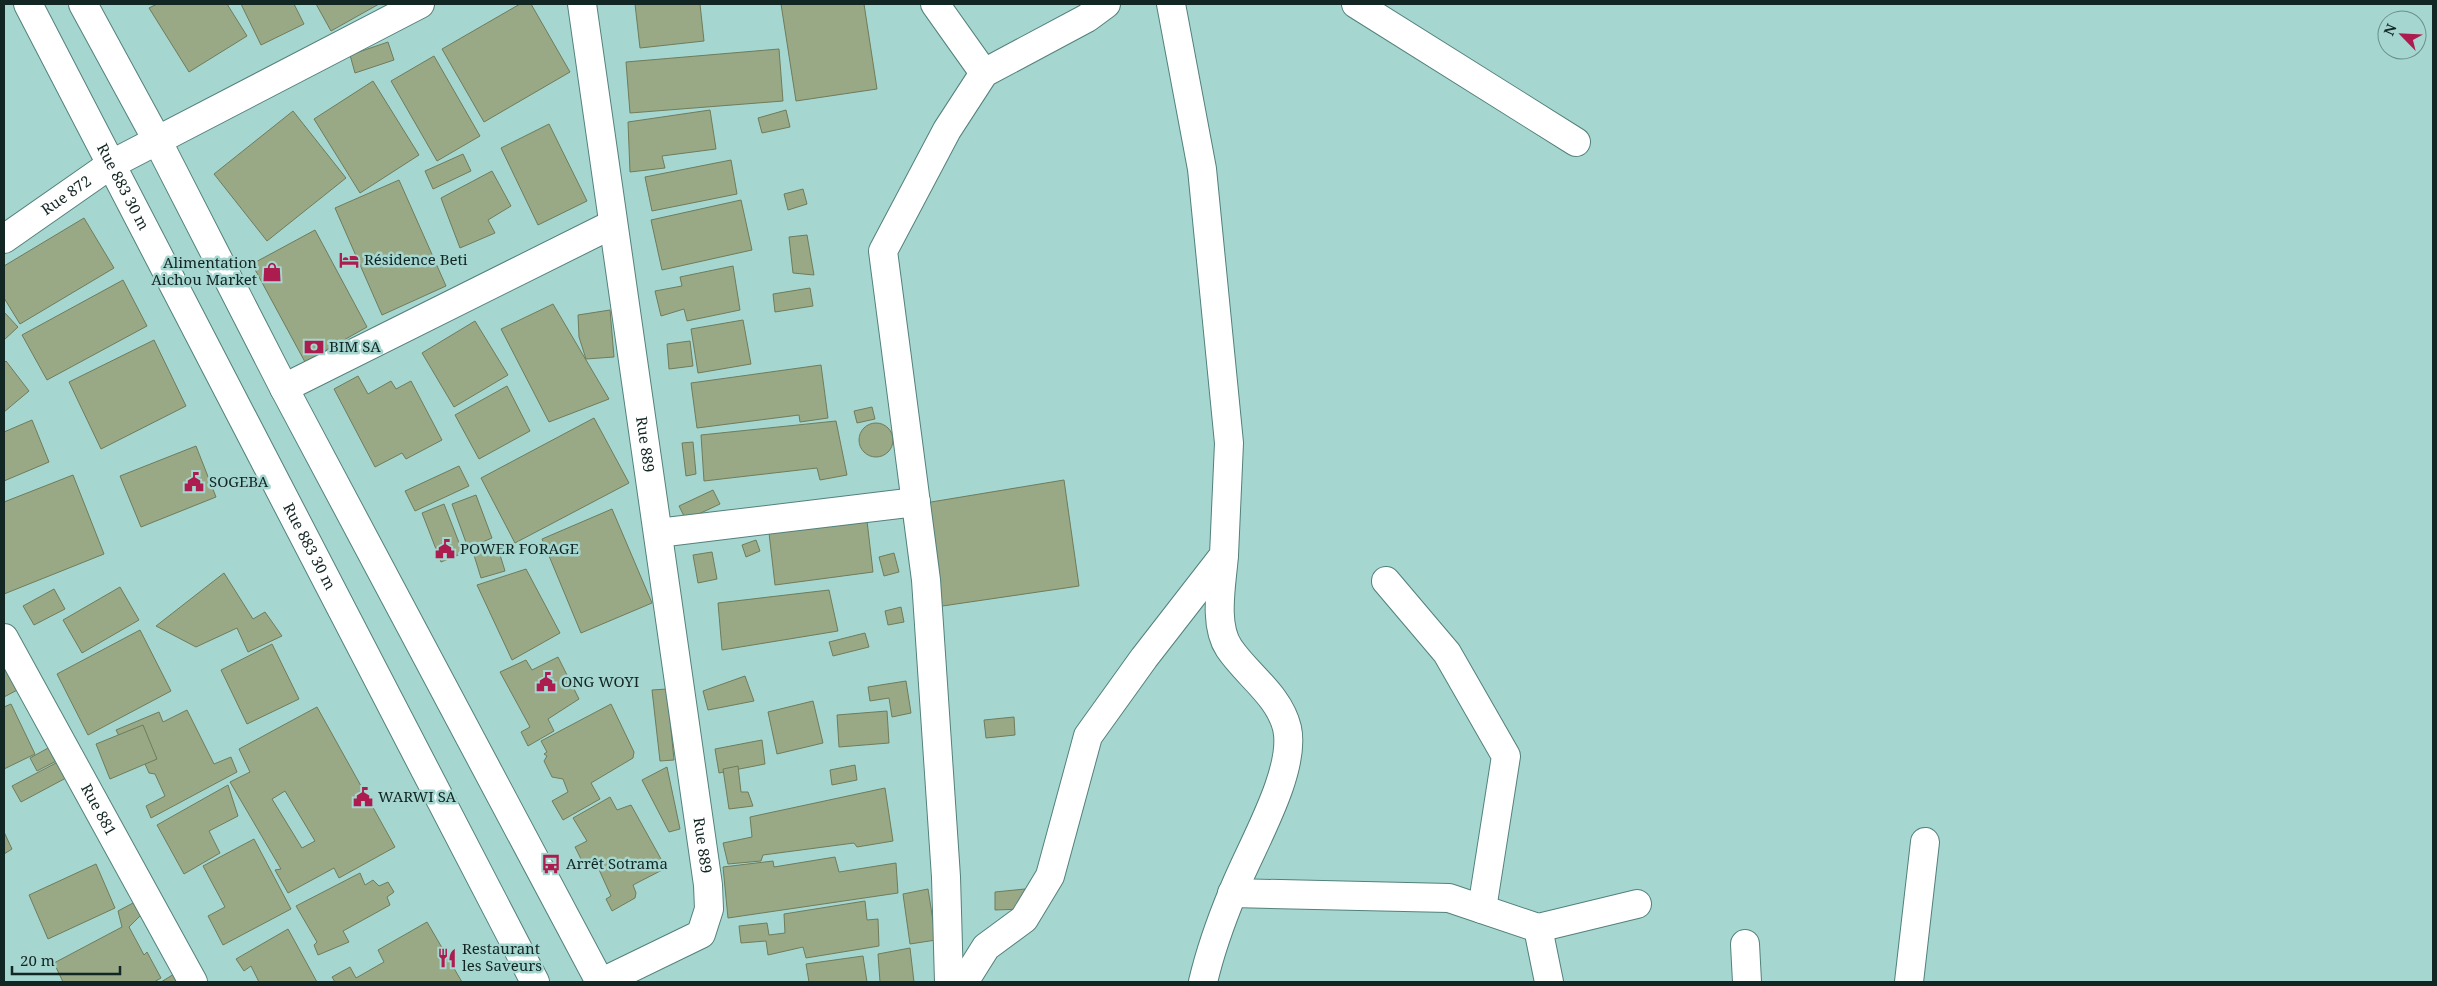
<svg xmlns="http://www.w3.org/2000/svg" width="2437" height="986" viewBox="0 0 2437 986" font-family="'Noto Serif',serif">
<rect width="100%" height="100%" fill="#a6d6d0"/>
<g fill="#99a885" stroke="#6e7c5b" fill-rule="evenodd">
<path d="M157,4H227L247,36L189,72L149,8Z"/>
<path d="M241,4H294L304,24L261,45Z"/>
<path d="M316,4H379L331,31Z"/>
<path d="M520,4H531L570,72L484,122L442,49Z"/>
<path d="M635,4H700L704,41L640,48Z"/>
<path d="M781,4H864L877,89L796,101Z"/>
<path d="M388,42L394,60L355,73L350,55Z"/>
<path d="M779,49L783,101L630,113L626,62Z"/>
<path d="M434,56L480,136L437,161L391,81Z"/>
<path d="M373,81L419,155L360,193L314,119Z"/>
<path d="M710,110L716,149L662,156L665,168L630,172L628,122Z"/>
<path d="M786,110L790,127L762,133L758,118Z"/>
<path d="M293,111L346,178L267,241L214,174Z"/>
<path d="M549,124L587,201L538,225L501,148Z"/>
<path d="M463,154L471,171L433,189L425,171Z"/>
<path d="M731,160L737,194L652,211L645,177Z"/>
<path d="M492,171L511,206L488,220L495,233L460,248L441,198Z"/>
<path d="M399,180L446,286L382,315L335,208Z"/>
<path d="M803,189L807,204L788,210L784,194Z"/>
<path d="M741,200L752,250L662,270L651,220Z"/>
<path d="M84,218L114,268L20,324L4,298V266Z"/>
<path d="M315,230L367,327L305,362L252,264Z"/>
<path d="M807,235L814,275L793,273L789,237Z"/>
<path d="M733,266L740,310L687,321L684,309L661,316L655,291L682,286L680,277Z"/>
<path d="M123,280L147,326L47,380L22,335Z"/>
<path d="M810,288L813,306L775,312L773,294Z"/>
<path d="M553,304L609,399L549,422L501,329Z"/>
<path d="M610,310L614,357L586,359L579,337L578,315Z"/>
<path d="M4,312L18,327L4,340Z"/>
<path d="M743,320L751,364L698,373L691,329Z"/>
<path d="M475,321L508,375L454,407L422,353Z"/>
<path d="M154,340L186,406L101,449L69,382Z"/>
<path d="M690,341L693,366L669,369L667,344Z"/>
<path d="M6,361L29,391L4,412V363Z"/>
<path d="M821,365L828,418L800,422L799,415L697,428L691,383Z"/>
<path d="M358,376L368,394L391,381L396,389L411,381L442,440L406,459L402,453L375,467L334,389Z"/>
<path d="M507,386L530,431L479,459L455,415Z"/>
<path d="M872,407L875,419L857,423L854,411Z"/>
<path d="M594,418L629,483L515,543L481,478Z"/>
<path d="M32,420L49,462L4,481V432Z"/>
<path d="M836,421L847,475L820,480L817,468L704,481L701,435Z"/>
<circle cx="876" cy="440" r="17"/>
<path d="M693,442L696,474L686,476L682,443Z"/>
<path d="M196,446L216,497L141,527L120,476Z"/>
<path d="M459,466L469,486L415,511L405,491Z"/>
<path d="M73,475L104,554L4,594V502Z"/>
<path d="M1064,480L1079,586L922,609L901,507Z"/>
<path d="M713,490L720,504L686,520L679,506Z"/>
<path d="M476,495L492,538L468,548L452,504Z"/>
<path d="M444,504L463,553L441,562L422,513Z"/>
<path d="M612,509L652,603L581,633L542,539Z"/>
<path d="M867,521L873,572L775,585L769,533Z"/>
<path d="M756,540L760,551L746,557L742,545Z"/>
<path d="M497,545L505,571L481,578L473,552Z"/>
<path d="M712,552L717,579L698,583L693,555Z"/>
<path d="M894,553L899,572L884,576L879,557Z"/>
<path d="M526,569L560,633L512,660L477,585Z"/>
<path d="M224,573L253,619L265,612L282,636L248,652L237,628L196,647L156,626Z"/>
<path d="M120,587L139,620L82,653L63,620Z"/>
<path d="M54,589L65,609L34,625L23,606Z"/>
<path d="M829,590L838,631L722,650L718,603Z"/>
<path d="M901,607L904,622L888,625L885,611Z"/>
<path d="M140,630L171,691L88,735L57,674Z"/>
<path d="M865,633L869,647L833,656L829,642Z"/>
<path d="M272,644L299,699L247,724L221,670Z"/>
<path d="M4,651L23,687L4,697Z"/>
<path d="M558,657L579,699L548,719L554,731L528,746L521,732L530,727L500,672L526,660L532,670Z"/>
<path d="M745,676L754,701L708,710L703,691Z"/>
<path d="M906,681L911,713L892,717L889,698L870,701L868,687Z"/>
<path d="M667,689L674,760L660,761L652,690Z"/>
<path d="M813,701L823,743L777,754L768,712Z"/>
<path d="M11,704L35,754L4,769V707Z"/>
<path d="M611,704L634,752L633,758L591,783L600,799L563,820L552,801L568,792L563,779L552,777L544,761L547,756L544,754L547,752L541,741Z"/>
<path d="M317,707L395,847L339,878L334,868L288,893L275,870L281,869L230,782L250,772L239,749ZM285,791L315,841L302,848L272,799Z"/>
<path d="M187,710L214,764L231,757L237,772L151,818L146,806L165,796L155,774L149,773L141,755L131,759L116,730L159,712L163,722Z"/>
<path d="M887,711L889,743L839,747L837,715Z"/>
<path d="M1014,717L1015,735L986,738L984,720Z"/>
<path d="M143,725L157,759L110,779L96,744Z"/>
<path d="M762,740L765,764L719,773L715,749Z"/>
<path d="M59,742L66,756L37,771L30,758Z"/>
<path d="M73,754L81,770L21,802L12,786Z"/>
<path d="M855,765L857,780L832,785L830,770Z"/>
<path d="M738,766L741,792H748L753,806L729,809L723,769Z"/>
<path d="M667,767L680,829L669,832L642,780Z"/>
<path d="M228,785L238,816L209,831L220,853L184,874L157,825Z"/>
<path d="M885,788L893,841L857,847L854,843L763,855L761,861L728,864L723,843L752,837L750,817Z"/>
<path d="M610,797L617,810L631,805L666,868L633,885L636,893L635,898L612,911L606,899L611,896L596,863L585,867L575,847L587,841L573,818Z"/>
<path d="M4,832L12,849L4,854Z"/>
<path d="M254,839L291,909L223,945L208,916L225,907L203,866Z"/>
<path d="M835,857L839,872L896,863L898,893L728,918L723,867L773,861L774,867Z"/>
<path d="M96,864L115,908L48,939L29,895Z"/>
<path d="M360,873L365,885L373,880L379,886L388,882L394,892L387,897L390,905L343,931L349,942L318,955L314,945L317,942L296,906Z"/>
<path d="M928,889L936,940L910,944L903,894Z"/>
<path d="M1025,889V909L995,910V892Z"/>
<path d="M865,901L867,920L878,919L879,946L806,958L803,947L768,955L766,941L741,943L739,926L767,923L769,935L785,933L784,914Z"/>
<path d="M133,903L141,915L129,927L144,955L147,952L161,978L154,982H63L54,963L122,927L118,911Z"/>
<path d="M427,922L462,982H335L332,977L350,967L356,978L384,962L378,950Z"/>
<path d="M288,929L317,982H259L251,966L244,971L236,959Z"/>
<path d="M910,948L914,982H880L878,954Z"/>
<path d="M863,956L867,982H809L806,964Z"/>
<path d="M179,971L186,982H161Z"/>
</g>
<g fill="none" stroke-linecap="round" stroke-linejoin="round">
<defs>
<g id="street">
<path id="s1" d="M582,4L708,885L709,909L701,934L602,982"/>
<path d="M935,4L984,73"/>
<path d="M1356,4L1576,142"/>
<path id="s2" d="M4,239L110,165L420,4"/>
<path d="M284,388L613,224"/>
<path d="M658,533L916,502"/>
<path d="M1386,581L1447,653L1506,756L1482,909"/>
<path id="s3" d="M4,638L193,982"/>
<path d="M1232,893L1449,898L1538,928L1637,904"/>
<path d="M1538,928L1549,982"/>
<path d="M1745,944L1747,982"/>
<path d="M949,982L946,877L926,580L883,251L947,130L984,73L1087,18L1106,4"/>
<path d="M964,982L986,947L1024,919L1050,876L1088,736L1144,658L1224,555L1229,443L1202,169L1171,4"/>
<path d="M1203,982C1210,952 1221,921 1233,892C1249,850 1297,772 1287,728C1279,695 1247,675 1229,648C1213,624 1222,583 1224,555"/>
<path d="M1909,982L1925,842"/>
</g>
<g id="primary">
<path id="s4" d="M28,4L535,982"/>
<path d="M83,4L157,140L284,388L600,982"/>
</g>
</defs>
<use href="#street" stroke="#53817b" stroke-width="30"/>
<use href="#primary" stroke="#53817b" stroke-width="30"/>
<use href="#street" stroke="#fff" stroke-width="28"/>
<use href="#primary" stroke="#fff" stroke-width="28"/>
</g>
<defs>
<symbol id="hotel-bare" viewBox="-9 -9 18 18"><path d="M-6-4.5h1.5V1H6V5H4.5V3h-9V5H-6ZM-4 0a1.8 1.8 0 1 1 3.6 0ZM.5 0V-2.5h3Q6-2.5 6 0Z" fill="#ad1c4f" stroke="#a6d6d0" stroke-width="2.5" paint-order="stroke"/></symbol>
<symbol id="shop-bare" viewBox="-9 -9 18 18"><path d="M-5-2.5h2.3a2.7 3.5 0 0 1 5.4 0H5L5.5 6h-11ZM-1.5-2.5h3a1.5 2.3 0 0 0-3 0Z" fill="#ad1c4f" stroke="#a6d6d0" stroke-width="2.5" paint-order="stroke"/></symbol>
<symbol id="bank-bare" viewBox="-9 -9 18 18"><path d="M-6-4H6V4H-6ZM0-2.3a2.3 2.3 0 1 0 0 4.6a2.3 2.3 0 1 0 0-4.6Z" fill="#ad1c4f" stroke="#a6d6d0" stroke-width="2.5" paint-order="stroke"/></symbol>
<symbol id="civic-bare" viewBox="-9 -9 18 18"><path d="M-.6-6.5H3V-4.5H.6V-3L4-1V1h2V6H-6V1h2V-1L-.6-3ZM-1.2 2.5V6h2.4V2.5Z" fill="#ad1c4f" stroke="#a6d6d0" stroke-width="2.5" paint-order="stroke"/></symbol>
<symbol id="bus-bare" viewBox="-9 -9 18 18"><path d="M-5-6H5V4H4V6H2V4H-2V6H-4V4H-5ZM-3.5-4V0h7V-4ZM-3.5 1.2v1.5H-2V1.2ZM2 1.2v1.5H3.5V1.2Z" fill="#ad1c4f" stroke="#a6d6d0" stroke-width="2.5" paint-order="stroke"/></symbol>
<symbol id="restaurant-bare" viewBox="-9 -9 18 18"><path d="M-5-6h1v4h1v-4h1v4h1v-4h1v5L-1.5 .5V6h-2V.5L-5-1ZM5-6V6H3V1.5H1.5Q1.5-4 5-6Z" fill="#ad1c4f" stroke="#a6d6d0" stroke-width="2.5" paint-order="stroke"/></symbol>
</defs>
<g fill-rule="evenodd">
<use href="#hotel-bare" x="335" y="246" width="28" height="28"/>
<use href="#shop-bare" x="258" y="258" width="28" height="28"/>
<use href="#bank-bare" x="300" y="333" width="28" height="28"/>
<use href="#civic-bare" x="180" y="468" width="28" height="28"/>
<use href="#civic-bare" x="431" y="535" width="28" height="28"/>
<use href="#civic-bare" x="532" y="668" width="28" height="28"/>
<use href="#civic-bare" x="349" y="783" width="28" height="28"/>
<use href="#bus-bare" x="537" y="850" width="28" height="28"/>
<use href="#restaurant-bare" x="433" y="944" width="28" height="28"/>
</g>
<g text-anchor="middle" stroke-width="5" stroke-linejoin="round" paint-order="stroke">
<g font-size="15" fill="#122624" stroke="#a6d6d0">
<text dy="5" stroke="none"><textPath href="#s4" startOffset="206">Rue 883 30 m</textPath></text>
<text dy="5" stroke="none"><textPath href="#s2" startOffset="76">Rue 872</textPath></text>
<text dy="5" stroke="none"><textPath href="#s1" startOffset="445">Rue 889</textPath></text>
<text dy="5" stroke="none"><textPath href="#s4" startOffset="611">Rue 883 30 m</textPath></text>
<text dy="5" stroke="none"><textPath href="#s3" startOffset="196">Rue 881</textPath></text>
<text dy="5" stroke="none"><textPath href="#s1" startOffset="850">Rue 889</textPath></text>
</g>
<g font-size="15" fill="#122624" stroke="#a6d6d0" text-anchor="start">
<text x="364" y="265">Résidence Beti</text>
<text x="257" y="268" text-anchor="end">Alimentation<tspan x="257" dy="17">Aichou Market</tspan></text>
<text x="329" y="352">BIM SA</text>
<text x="209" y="487">SOGEBA</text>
<text x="460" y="554">POWER FORAGE</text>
<text x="561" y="687">ONG WOYI</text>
<text x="378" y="802">WARWI SA</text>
<text x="566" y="869">Arrêt Sotrama</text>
<text x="462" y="954">Restaurant<tspan x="462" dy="17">les Saveurs</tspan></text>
</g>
</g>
<rect width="2437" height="986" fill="none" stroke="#122624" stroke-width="10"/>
<g transform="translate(2402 35) rotate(294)"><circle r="24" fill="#a6d6d0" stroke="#6b908b"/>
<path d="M0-4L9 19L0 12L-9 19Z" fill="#ad1c4f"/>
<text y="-8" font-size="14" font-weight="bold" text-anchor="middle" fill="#122624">N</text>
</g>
<path d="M12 966v8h108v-8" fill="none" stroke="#122624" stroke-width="2.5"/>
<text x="20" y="966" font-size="15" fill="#122624" stroke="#a6d6d0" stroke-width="4" paint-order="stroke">20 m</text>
</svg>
